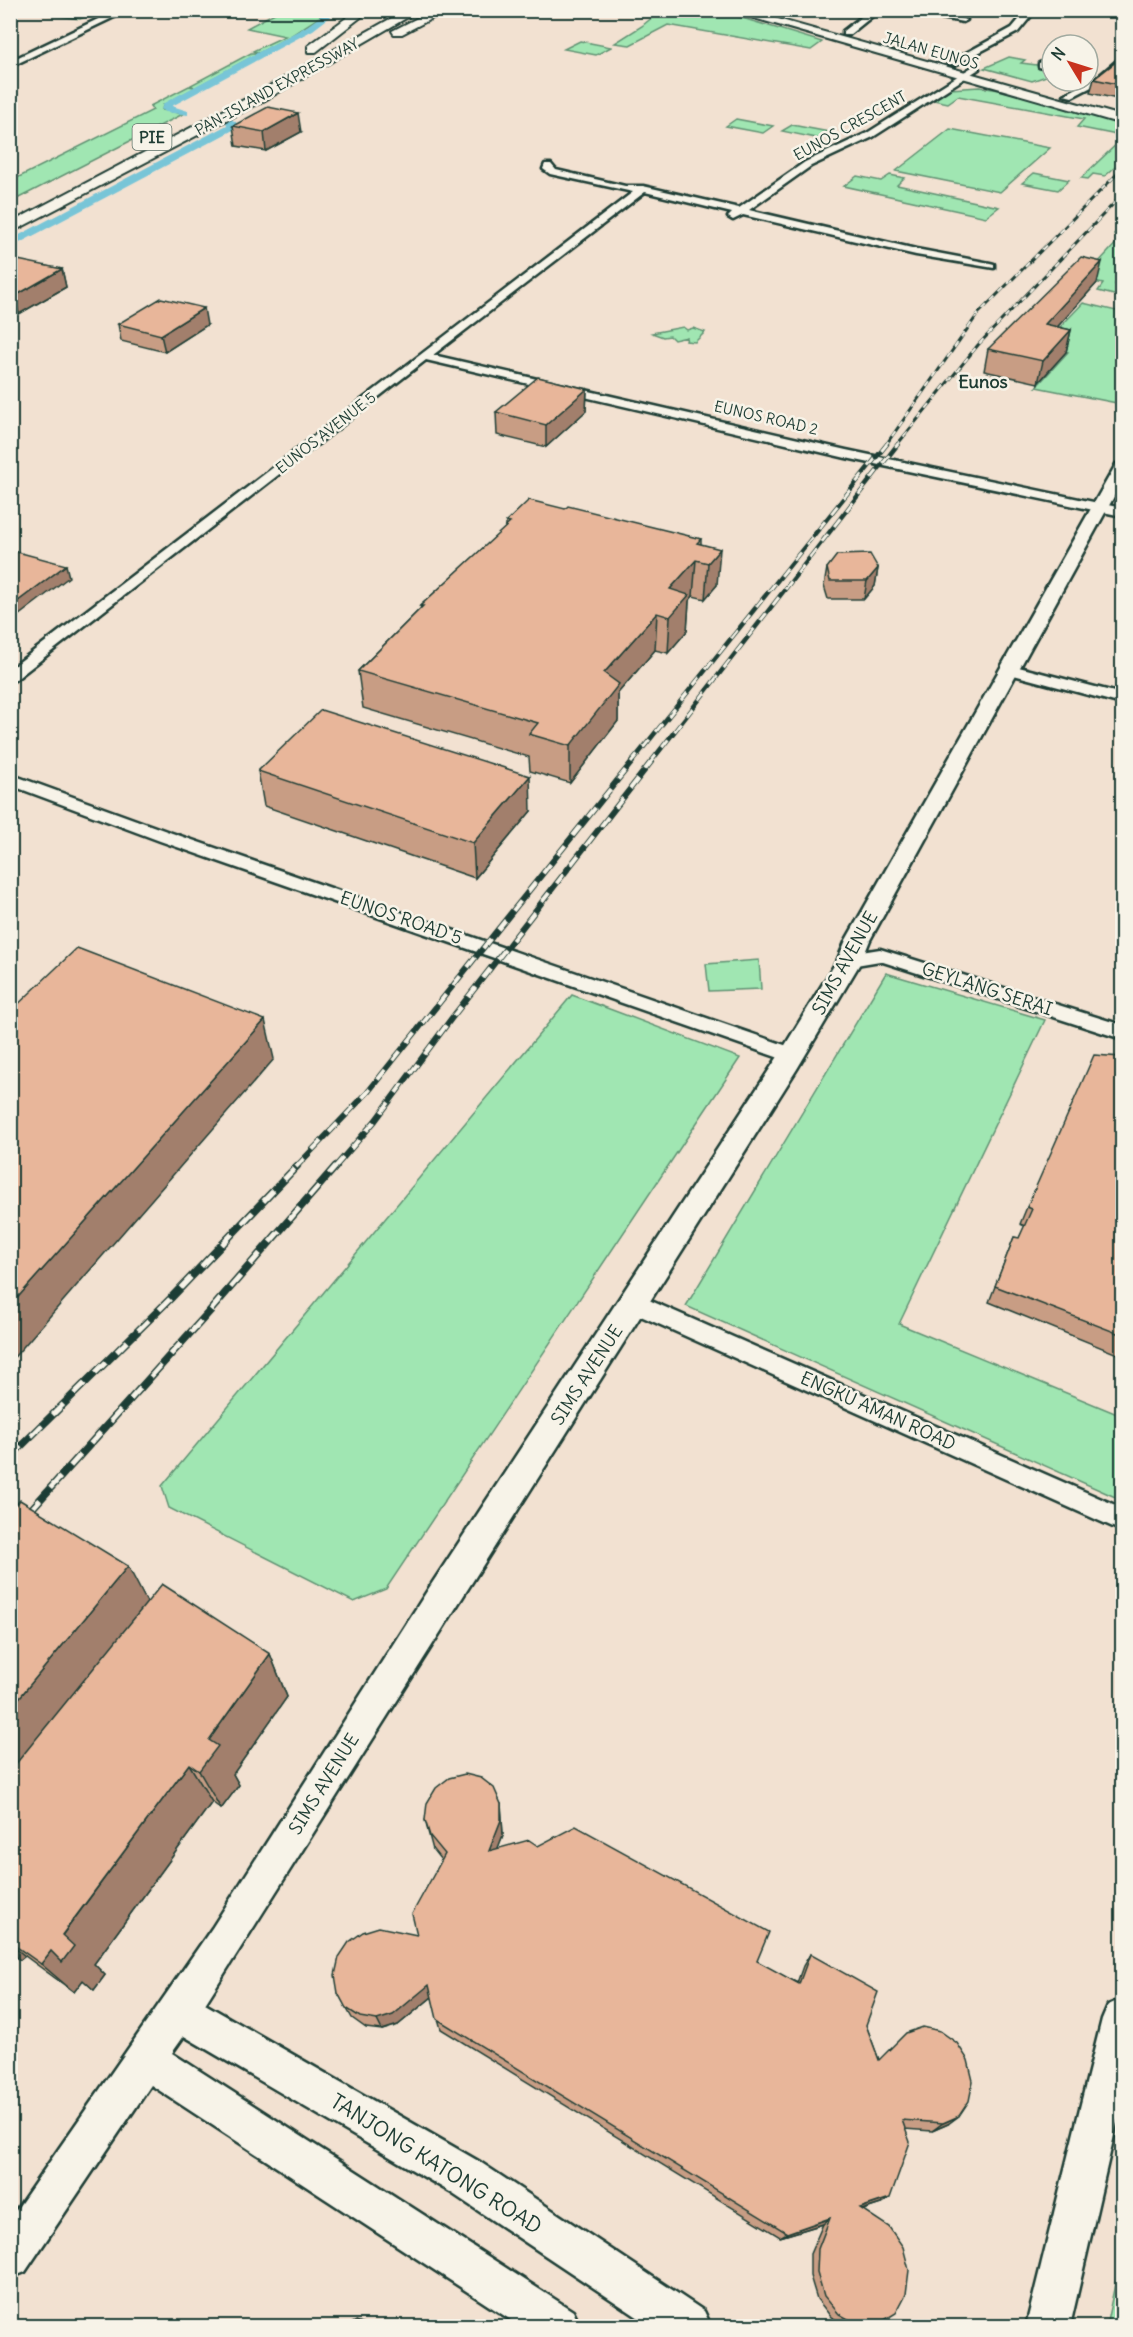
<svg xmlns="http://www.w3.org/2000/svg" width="1133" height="2337" viewBox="0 0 1133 2337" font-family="Delius,sans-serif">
<rect width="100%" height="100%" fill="#f2e1d1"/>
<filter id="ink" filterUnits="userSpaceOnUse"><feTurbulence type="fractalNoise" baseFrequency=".0167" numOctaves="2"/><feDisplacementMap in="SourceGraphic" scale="12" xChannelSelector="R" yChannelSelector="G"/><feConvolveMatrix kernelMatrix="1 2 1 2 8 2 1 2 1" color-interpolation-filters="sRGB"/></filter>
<g filter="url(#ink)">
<g fill="#a0e6b2" stroke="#609273" stroke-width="1.5">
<path d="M280,10L329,11L292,35L163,105L162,110L183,114L11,202V181L153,110L150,106L189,86L194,87L191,85L251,53H258L253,51L285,36L247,28Z"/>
<path d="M26,11H100L80,19Z"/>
<path d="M660,11H719L822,42L811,50L668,25L630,45L615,43L642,26Z"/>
<path d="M580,41L611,47L596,55L564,49Z"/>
<path d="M1009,57L1025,60L1021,63L1052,67V74L1032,81L984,68Z"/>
<path d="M979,87L1000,90L1122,123V136L1077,127L1084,119L958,96L948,103L933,100L950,89Z"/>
<path d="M736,119L773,126L763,133L726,126Z"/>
<path d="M792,125L829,132L820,139L782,131Z"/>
<path d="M950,129L1050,148L1000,192L896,171Z"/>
<path d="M1122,139V161L1105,176L1093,174L1088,179L1081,178Z"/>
<path d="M1034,173L1069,180L1058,190L1022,183Z"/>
<path d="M890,175L904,178L897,185L999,207L986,217L844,186L857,176L881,181Z"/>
<path d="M1122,225V275L1115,284L1122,286V297L1098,291L1103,284L1083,279L1122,237L1114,234Z"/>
<path d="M1083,303L1116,311L1122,305V404L1036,387L1068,352L1043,345Z"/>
<path d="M683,327L687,330L693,328L705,332L695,342L686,341L687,337L674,340L670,336L663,337L652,333Z"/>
<path d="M759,960L761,989L709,991L706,964Z"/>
<path d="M886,973L1045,1020L899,1324L1122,1416V1500L686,1306Z"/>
<path d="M572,995L740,1058L386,1589L354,1602L169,1508L162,1486Z"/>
<path d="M1122,2252V2326H1106Z"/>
</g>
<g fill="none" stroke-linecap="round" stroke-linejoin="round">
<g fill="#78c5d7" fill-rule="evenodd">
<path d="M329,10H339L313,30L172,106L188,111V115L166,112L161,109L164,103L307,26Z"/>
<path d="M231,119L236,122L237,128L10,248V240L227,125L226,122Z"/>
</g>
<defs>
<g id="minor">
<path d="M117,10H129L10,67V61Z"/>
<path d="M870,10H880L849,35H843V31Z"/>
<path d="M899,10H921L967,20L963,22Z"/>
<path d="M1027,10H1036L1018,32L955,65L948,63L1012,28Z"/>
<path d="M1119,59H1122V65L1105,80L1072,97L1064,95L1099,76Z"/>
<path d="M1042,62L1052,64V70L1039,67V63Z"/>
<path d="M972,67L979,69L873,137L811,166L749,210L916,249L990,263L994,264V268L916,255L743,215L733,220L728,217L732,213L645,192L433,355L846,450L1122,508V516L846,458L426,360L15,680L10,682V669L633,192L550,174L543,169L545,164H551L556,170L625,186H643L739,208L805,162L867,133Z"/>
<path d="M1011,665L1122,694V704L1006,673L1003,670L1006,667Z"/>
<path d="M10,774L172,833L799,1050L802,1055L799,1060L792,1062L785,1060L160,841L10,785Z"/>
<path d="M880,949L1122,1025V1039L880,961L850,966L843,965L841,960L843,955Z"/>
<path d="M633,1293L1122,1508V1531L625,1309L622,1302L625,1295Z"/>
</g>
<g id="major">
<path d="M1122,463V482L870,940L862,960L797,1069L205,2004L480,2162L704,2311L711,2326H651L450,2192L184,2036L172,2053L573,2311L580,2326H520L151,2085L25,2272L10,2278V2219L212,1928L429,1588L779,1055L838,959L846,940L1114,468L1116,464Z"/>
<path d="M1122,1999V2101L1070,2326H1026L1102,2019L1108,2005Z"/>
</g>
<g id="highway">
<path d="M357,10H370L316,52H308V46Z"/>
<path d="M406,10H420L265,100L10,233V223L255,94Z"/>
<path d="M433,10H448L402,34H394L392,31Z"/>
<path d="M726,10H746L1122,116V124Z"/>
</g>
</defs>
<use href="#minor" stroke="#1f3d34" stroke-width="5"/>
<use href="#major" stroke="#1f3d34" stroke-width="5"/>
<use href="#highway" stroke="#1f3d34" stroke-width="4"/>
<use href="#minor" fill="#f7f3e8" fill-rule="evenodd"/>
<use href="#major" fill="#f7f3e8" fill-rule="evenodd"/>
<use href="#highway" fill="#f7f3e8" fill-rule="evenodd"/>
<defs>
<g id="rail-far3">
<path d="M885,446L978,314L1122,169"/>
<path d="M896,446L978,345L1122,195"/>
</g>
<g id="rail-far2">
<path d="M631,763L887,444"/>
<path d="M650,763L898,444"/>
</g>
<g id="rail-far1">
<path d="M296,1167L367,1093L632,762"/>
<path d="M335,1167L375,1121L451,1019L651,762"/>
</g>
<g id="rail">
<path d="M10,1457L170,1299L297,1166"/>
<path d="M10,1533L209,1312L336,1166"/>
</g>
</defs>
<use href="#rail-far3" stroke="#1f3d34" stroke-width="3"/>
<use href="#rail-far2" stroke="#1f3d34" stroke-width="4.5"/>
<use href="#rail-far1" stroke="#1f3d34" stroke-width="6"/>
<use href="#rail" stroke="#1f3d34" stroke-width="8"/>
<use href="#rail-far3" stroke="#f7f3e8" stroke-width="2" stroke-dasharray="6" stroke-linecap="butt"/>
<use href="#rail-far2" stroke="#f7f3e8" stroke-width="3" stroke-dasharray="10" stroke-linecap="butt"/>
<use href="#rail-far1" stroke="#f7f3e8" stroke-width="4" stroke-dasharray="12" stroke-linecap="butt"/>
<use href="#rail" stroke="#f7f3e8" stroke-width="5" stroke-dasharray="15" stroke-linecap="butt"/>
</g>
<g fill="#c89d84" stroke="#1f3d34" stroke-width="1.5">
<path d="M1122,58V100L1090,93L1094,79Z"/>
<path d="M233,126L301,132L266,151L236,146Z"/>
<path d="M10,260L62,269L66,287L19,314L12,312H10Z"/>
<path d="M1097,283L1057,327L1071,330L1066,352L1038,383L984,371L988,349Z"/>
<path d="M118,324L207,325L165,352L121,341Z"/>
<path d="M587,389L586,411L546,447L497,435L496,412Z"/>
<path d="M565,509L701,539V544L717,585L705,599L693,596L689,601L687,631L668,653L655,650L618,693V721L570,783L530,771L529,757L363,708L358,671L421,608L420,606L506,527V522Z"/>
<path d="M827,568H878L875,586L864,599H828L824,586Z"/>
<path d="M258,771L531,811L475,878L264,806Z"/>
<path d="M1122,1057V1356L989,1302L1014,1237L1019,1238L1025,1226L1020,1224L1027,1207Z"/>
<path d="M10,1511L147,1603L270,1654L287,1697L233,1774L239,1785L221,1809L212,1802L94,1964L105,1975L94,1990L83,1980L74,1992L25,1956L20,1960L10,1953Z"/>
<path d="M501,1804L503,1835L497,1849L538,1846L797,1983L803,1966L810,1954L866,2025L879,2060L948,2124L932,2131L905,2129L881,2204L863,2210L878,2324L869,2326H848L831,2317L817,2299L810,2276V2254L823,2224L780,2237L441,2029L432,1997L398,2025L382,2030L366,2028L352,2018L338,1993L417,1935L441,1860L433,1850L425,1820Z"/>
</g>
<g fill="#a27f6c" stroke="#1f3d34" stroke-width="1.5">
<path d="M298,113L301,132L266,151L264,132Z"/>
<path d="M1102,262L1097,283L1040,346L1045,324Z"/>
<path d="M62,269L66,287L19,314L15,296Z"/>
<path d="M204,308L207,325L165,352L161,335Z"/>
<path d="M1071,330L1066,352L1038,383L1043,361Z"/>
<path d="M587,389L586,411L546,447V425Z"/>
<path d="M720,549L717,585L705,599L708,563Z"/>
<path d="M696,560L693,596L689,601L687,631L668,653L670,617V589Z"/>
<path d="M66,565L69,577L10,622V607Z"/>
<path d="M878,568L875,586L864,599L867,581Z"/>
<path d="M657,613L655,650L618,693V721L570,783V746L604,673Z"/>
<path d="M530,776L531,811L475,878L473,843Z"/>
<path d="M265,1020L274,1059L10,1362V1306Z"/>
<path d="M128,1566L152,1612L10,1790V1709Z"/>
<path d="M270,1654L287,1697L233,1774L239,1785L221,1809L199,1771L209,1740Z"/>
<path d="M189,1764L212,1802L94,1964L105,1975L94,1990L83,1980L74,1992L41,1964Z"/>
<path d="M501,1804L503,1835L491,1866L489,1851Z"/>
<path d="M10,1944L25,1956L20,1960L10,1952Z"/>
<path d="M429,1985L433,1996L398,2025L382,2030L377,2020Z"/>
<path d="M959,2116L948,2124L932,2131L943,2123Z"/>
<path d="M890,2198L881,2204L852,2213L860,2208Z"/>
<path d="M830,2218L823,2224L780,2237L787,2233Z"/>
<path d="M356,2321L365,2324L368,2326H364Z"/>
</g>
<g fill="#e8b69a" stroke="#1f3d34" stroke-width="1.5">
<path d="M1121,58H1122V85L1094,79Z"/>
<path d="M268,107L298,113L264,132L233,126Z"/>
<path d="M1081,257L1102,262L1045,324L1071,330L1043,361L988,349Z"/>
<path d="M13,259L62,269L15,296L10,295V260Z"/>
<path d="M161,298L204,308L161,335L118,324Z"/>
<path d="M538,377L587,389L546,425L496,412Z"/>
<path d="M529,500L565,509L568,506L701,539L697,543L720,549L708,563L696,560L670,589L689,595L670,617L657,613L604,673L619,684L570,746L529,734L538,723L358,671L423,606H420L510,523L506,522Z"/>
<path d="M10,550L66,565L10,607Z"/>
<path d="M870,554L878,568L867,581H830L827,568L837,555Z"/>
<path d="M321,710L530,776L473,843L258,771Z"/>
<path d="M77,948L265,1020L10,1306V1012Z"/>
<path d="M1094,1055L1122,1057V1335L995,1286L1014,1237L1019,1238L1032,1209L1027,1207Z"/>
<path d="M20,1500L128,1566L10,1709V1511Z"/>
<path d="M162,1584L270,1654L209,1740L218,1746L199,1771L189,1764L62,1935L74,1946L62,1962L51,1951L41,1964L10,1942V1771Z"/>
<path d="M465,1774L481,1778L494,1788L501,1804V1820L489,1851L529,1840L538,1846L576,1826L769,1932L757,1961L799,1984L810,1954L878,1992L866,2025L879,2060L906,2033L923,2027L940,2031L957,2043L968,2060L973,2081L969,2101L959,2116L943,2123L902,2120L910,2142L890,2198L860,2208L889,2227L903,2247L909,2270L906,2294L896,2313L878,2324L859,2325L839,2314L824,2296L817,2272L818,2249L830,2218L787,2233L437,2019L429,1985L393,2015L377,2020L360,2017L346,2008L338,1993L335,1975L339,1957L349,1942L363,1932L379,1927L417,1935L412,1914L445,1854L430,1836L425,1820L427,1803L436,1788L449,1778Z"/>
<path d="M356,2321L364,2326H347Z"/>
</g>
</g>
<g text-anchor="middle" stroke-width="5" stroke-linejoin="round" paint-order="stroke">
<g font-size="15" fill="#1f3d34" stroke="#f7f3e8">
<text transform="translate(931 51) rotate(16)" y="5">JALAN EUNOS</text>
<text transform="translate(277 87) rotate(-29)" y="5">PAN-ISLAND EXPRESSWAY</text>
<text transform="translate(850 126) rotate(-29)" y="5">EUNOS CRESCENT</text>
<text transform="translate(766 418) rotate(13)" y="5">EUNOS ROAD 2</text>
<text transform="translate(326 433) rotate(-38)" y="5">EUNOS AVENUE 5</text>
</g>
<rect fill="#f7f3e8" stroke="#60746a" stroke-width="1.5" x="132.5" y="124" width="39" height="26" rx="4.5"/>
<g font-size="16" font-weight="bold" fill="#1f3d34">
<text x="152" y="143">PIE</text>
</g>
<g font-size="18" font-weight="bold" fill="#1f3d34" stroke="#f7f3e8">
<text x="983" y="388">Eunos</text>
</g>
<g font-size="18" fill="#1f3d34" stroke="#f7f3e8">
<text transform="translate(401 918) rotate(19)" y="6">EUNOS ROAD 5</text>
<text transform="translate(845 963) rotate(-61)" y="6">SIMS AVENUE</text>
<text transform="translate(987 989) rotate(18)" y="6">GEYLANG SERAI</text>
<text transform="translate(587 1375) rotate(-57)" y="6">SIMS AVENUE</text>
<text transform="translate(878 1411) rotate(24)" y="6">ENGKU AMAN ROAD</text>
<text transform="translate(324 1784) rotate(-58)" y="6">SIMS AVENUE</text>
</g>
<g font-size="21" fill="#1f3d34" stroke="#f7f3e8">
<text transform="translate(436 2164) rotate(32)" y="7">TANJONG KATONG ROAD</text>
</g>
</g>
<rect width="1133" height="2337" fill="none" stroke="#f7f3e8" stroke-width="36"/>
<rect x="18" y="18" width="1097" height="2301" fill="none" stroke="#1f3d34" stroke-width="2" filter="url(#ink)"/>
<g transform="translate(1070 63) rotate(308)"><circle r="28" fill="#f7f3e8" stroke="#a1aaa0" stroke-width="1.5"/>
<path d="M0-4.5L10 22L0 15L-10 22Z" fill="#c8321e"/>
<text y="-9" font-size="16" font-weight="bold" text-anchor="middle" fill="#1f3d34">N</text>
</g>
</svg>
